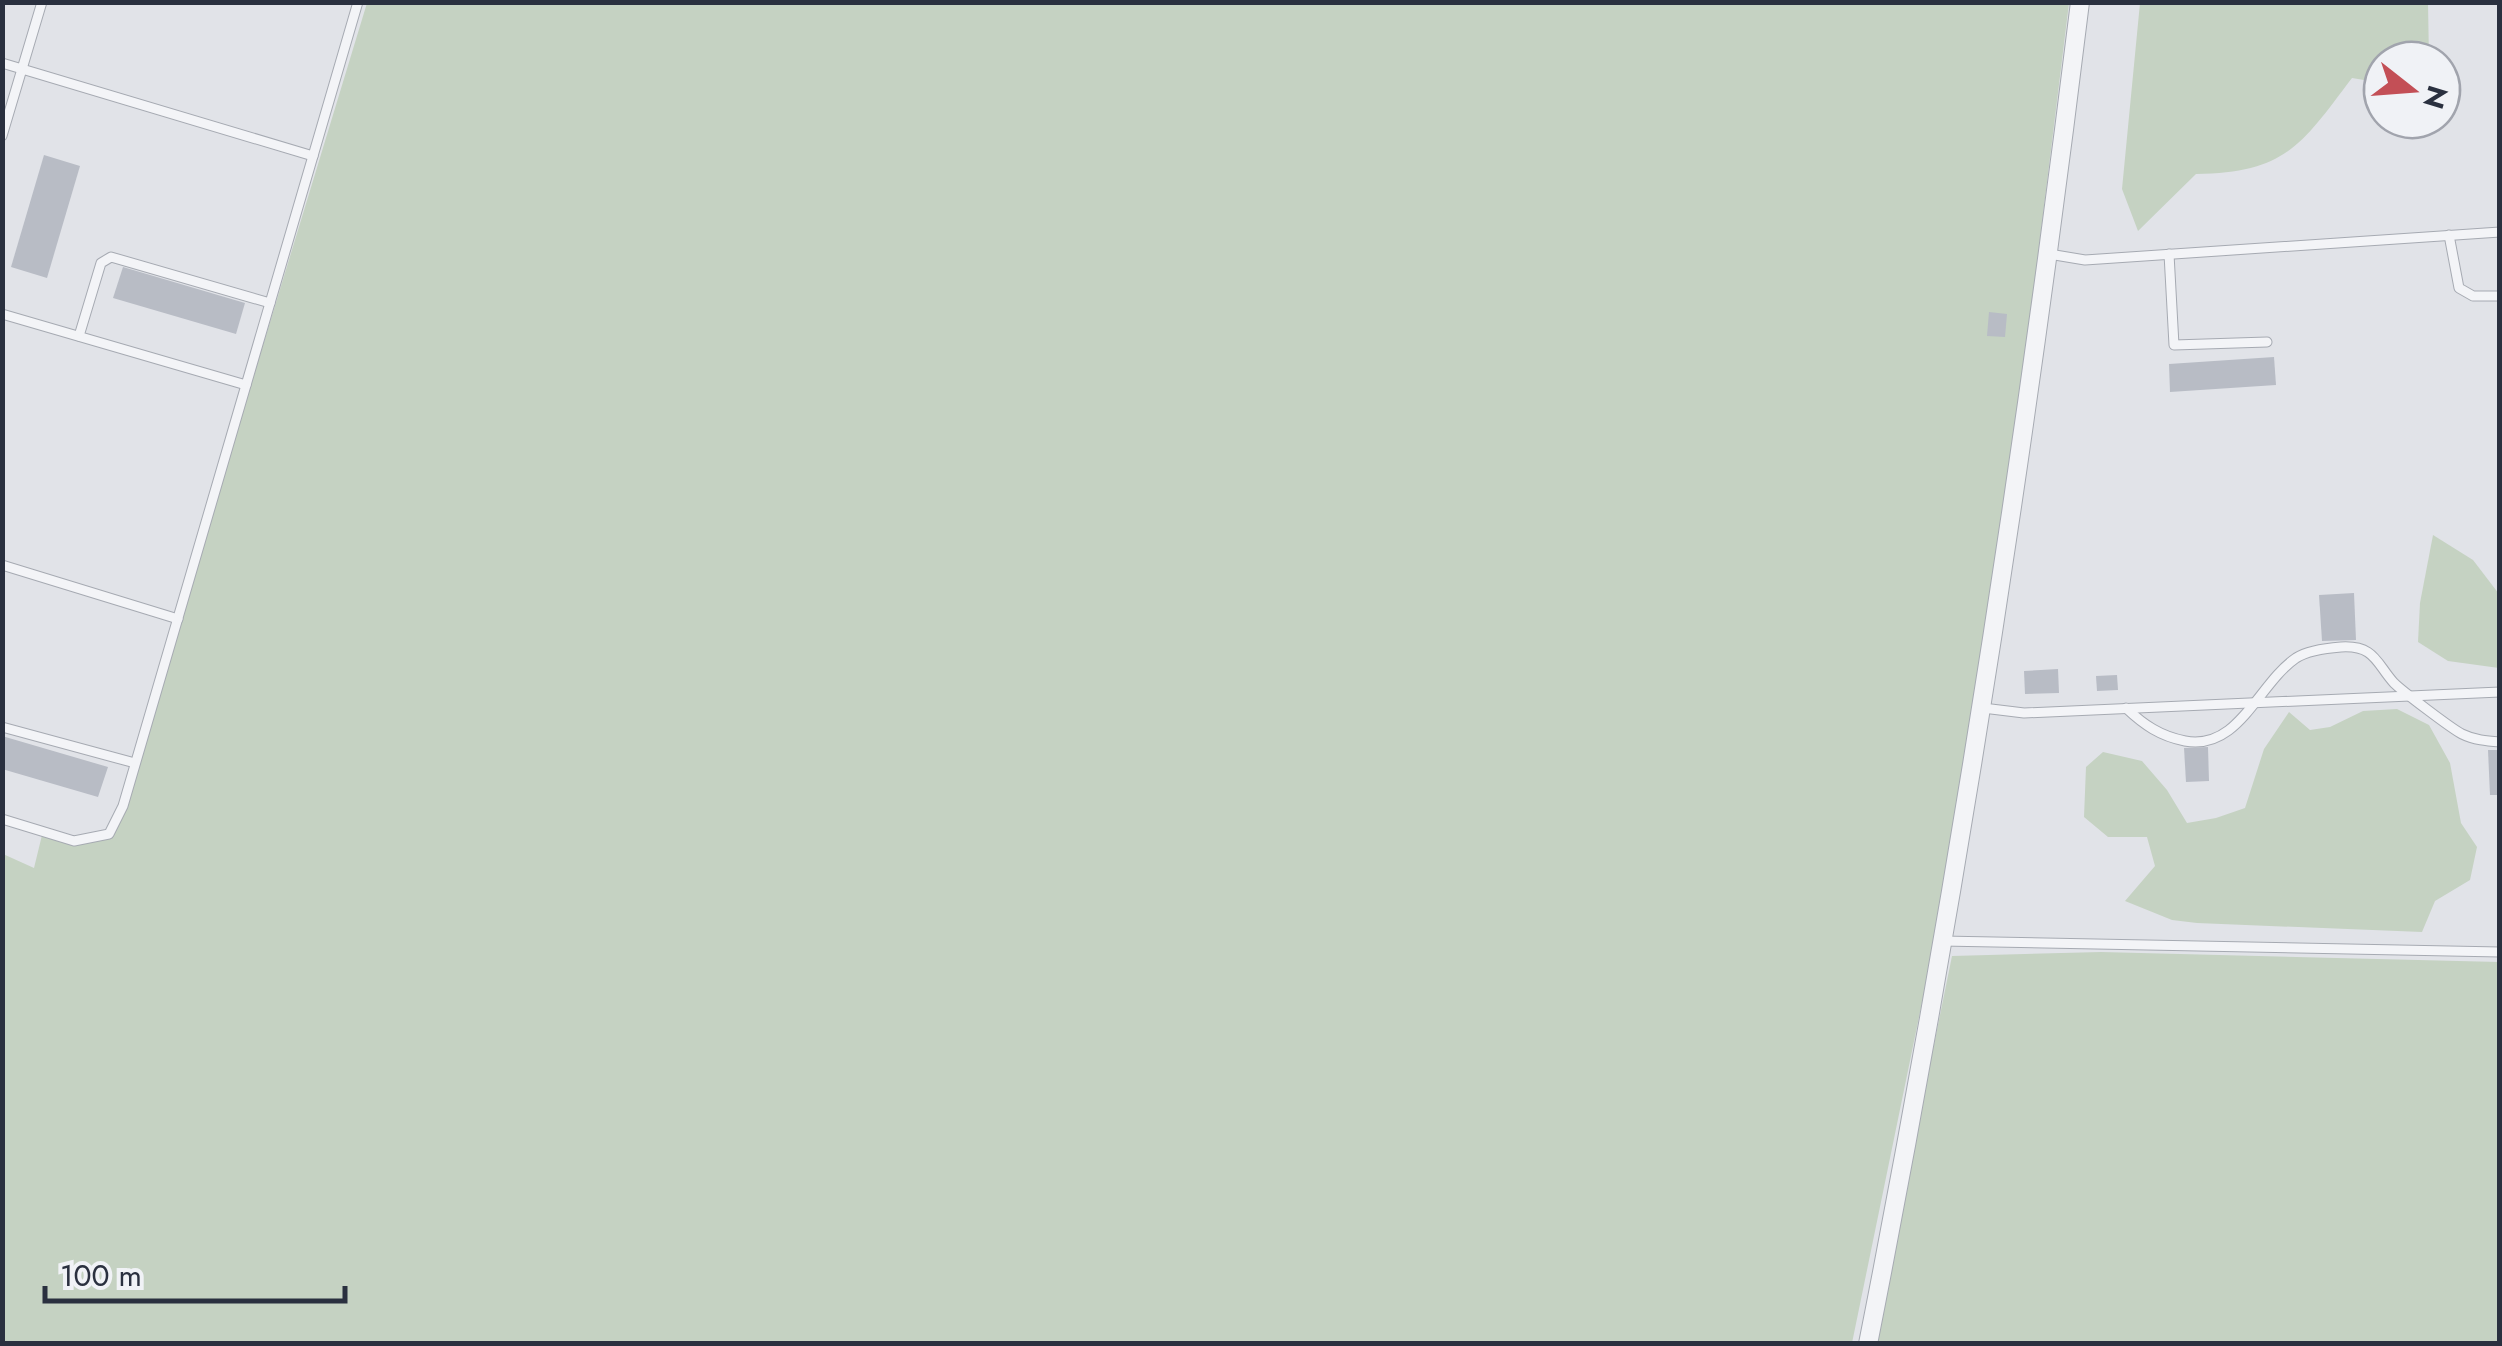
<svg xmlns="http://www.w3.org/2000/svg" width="2502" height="1346" viewBox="0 0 2502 1346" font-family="Jost,sans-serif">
<rect width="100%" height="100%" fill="#e1e3e8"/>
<g fill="#c5d2c2">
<path d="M367,3H2069L2013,459L1934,944L1852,1343L3,1344V854L34,868L43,831L74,841L108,834L123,806Z"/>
<path d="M2140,3H2428L2429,60H2382V83L2352,78C2302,144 2286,173 2196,174L2138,231L2122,189Z"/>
<path d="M2433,535L2473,560L2499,594V668L2448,661L2418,642L2420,603Z"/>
<path d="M2397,709L2429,725L2450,763L2461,823L2477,847L2470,880L2435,901L2422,932L2197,923L2172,920L2125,901L2155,866L2147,837H2108L2084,817L2086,767L2103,752L2142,761L2167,790L2187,823L2216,818L2245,808L2264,749L2289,712L2310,730L2330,727L2363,711Z"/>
<path d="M2101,952L2499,962V1343L1873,1344L1952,956Z"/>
</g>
<g fill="#b8bcc5">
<path d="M44,155L80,166L47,278L11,267Z"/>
<path d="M123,267L245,303L236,334L113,298Z"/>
<path d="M1989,312L2007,314L2005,337L1987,336Z"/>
<path d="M2274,357L2276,385L2170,392L2169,364Z"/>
<path d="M2354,593L2356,640L2322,641L2319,595Z"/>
<path d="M2058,669L2059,693L2025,694L2024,671Z"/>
<path d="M2117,675L2118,690L2097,691L2096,676Z"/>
<path d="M2,736L108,767L98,797L2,769Z"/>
<path d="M2208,747L2209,781L2186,782L2184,748Z"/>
<path d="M2488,750H2500V795H2490Z"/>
</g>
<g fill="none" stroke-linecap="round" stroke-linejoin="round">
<defs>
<g id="service">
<path d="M2,63L313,156"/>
<path d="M2,136L42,2"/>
<path d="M2449,235L2459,288L2473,296H2500"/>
<path d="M2049,254L2085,260L2500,232"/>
<path d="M2169,254L2174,345L2267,342"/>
<path d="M2,314L246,385"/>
<path d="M79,336L101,263L111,257L270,303"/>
<path d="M2,565L178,619"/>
<path d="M1983,708L2024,713L2500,692"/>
<path d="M2126,708C2144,725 2160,736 2185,741C2239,751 2258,684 2296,658C2307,651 2328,648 2341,647C2375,645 2376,663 2394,683C2402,691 2452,729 2462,734C2474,740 2487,741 2500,742"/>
<path d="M2,727L135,763"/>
<path d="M2,819L74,841L109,834L123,806L358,2"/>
<path d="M1942,941L2500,952"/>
</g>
<path id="minor" d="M1868,1344C1956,899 2025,452 2080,2"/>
</defs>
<use href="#service" stroke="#a6aab2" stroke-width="11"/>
<use href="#minor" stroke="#a6aab2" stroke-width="20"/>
<use href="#service" stroke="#f3f4f7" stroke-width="9"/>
<use href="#minor" stroke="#f3f4f7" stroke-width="18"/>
</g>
<rect width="2502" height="1346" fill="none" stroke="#2a303f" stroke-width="10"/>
<g transform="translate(2412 90) rotate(107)"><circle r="48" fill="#f0f2f6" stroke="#a1a4ad" stroke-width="2.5"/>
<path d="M0-8L18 38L0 25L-18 38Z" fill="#c34f56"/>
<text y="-15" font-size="28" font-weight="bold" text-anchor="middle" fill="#2a303f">N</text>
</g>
<path d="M45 1286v15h300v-15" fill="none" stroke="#2a303f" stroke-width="5"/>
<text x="60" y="1286" font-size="30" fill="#2a303f" stroke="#f0f2f6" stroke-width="8" paint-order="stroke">100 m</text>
</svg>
